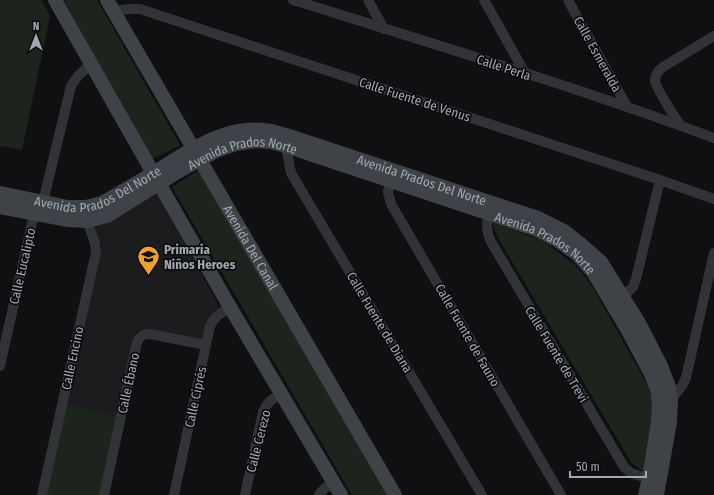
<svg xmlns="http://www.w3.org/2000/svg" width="714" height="495" viewBox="0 0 714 495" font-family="'Fira Sans Condensed',sans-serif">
<rect width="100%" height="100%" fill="#101012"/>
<path fill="#1c1c1f" d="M157,192L220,308L207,321L201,345L136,331L119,417L64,403L102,245L91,225Z"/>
<g fill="#1d241d">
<path d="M0,0H41L50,16L22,150L0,146Z"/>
<path d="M64,0H97L180,145L151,160Z"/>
<path d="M199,170L388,495H352L172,187Z"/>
<path d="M492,222L543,241L575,265L590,283L647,384L659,413L644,472L631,462L498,238Z"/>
<path d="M64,403L119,417L102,495H45Z"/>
</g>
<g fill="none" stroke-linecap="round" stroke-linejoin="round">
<g stroke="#313337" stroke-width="10">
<path d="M293,0C434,44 576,87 714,138"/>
<path d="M368,0L384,29"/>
<path d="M484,0L525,73"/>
<path d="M568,0L627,107"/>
<path d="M114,11L129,9H140L660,180L714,199"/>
<path d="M681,126C675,117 655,88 655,80C655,74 659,70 663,67L714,36"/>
<path d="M286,146L291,173L482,495"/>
<path d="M391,174L388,192L391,204L561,495"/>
<path d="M43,202L71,86L78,76L91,64"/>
<path d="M488,213C487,223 486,230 490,240L624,467L631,473L649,479"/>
<path d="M623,297L633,287L636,279L660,180"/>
<path d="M0,366L34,214"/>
<path d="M671,400L682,386L686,378L714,253"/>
<path d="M42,495L96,252L95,243L87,221"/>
<path d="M104,495L137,342C140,336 143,334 150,334L206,345"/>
<path d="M174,495L210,326C214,317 221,313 230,307"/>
<path d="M245,495L263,412C268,401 271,400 281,394"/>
<path d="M319,495C322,489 328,486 334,482"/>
</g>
<g stroke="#3f4247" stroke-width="14">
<path d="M55,0L153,173L230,307L341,495"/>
<path id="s1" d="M107,0L395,495"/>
<path id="s2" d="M0,193L68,207H86L102,203C121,192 139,182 158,170C192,149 228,123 271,131C276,132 281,134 286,135L538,218L564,231L583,246L601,262L639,323L661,366L669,387L671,400L670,422L657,495"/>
<path id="s3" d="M0,207L68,220L87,221L107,216L179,171L216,151L236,144L254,141L271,142L286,146L535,229L557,240L577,254L593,272L627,329L651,374L658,392L659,406L658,422L649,479L645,495"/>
</g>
</g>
<defs>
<symbol id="school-pin" viewBox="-11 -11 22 30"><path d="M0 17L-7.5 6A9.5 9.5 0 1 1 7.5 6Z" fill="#eea12c" stroke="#0b0b0d"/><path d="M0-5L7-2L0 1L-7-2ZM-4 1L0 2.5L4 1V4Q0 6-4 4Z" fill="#111"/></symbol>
</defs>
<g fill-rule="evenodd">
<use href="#school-pin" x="136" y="244" width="25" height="34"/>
</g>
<g text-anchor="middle" stroke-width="3.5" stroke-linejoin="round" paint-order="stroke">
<g font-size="13" fill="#a2a8b2" stroke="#0b0b0d">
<text transform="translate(598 54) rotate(61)" y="5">Calle Esmeralda</text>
<text transform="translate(504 67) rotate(18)" y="5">Calle Perla</text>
<text transform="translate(415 99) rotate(18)" y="5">Calle Fuente de Venus</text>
<text dy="5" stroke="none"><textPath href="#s3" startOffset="262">Avenida Prados Norte</textPath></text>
<text dy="5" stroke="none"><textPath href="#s2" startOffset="450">Avenida Prados Del Norte</textPath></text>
<text dy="5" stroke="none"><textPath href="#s2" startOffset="103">Avenida Prados Del Norte</textPath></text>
<text dy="5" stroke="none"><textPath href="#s3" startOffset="586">Avenida Prados Norte</textPath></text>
<text dy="5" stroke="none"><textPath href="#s1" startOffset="286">Avenida Del Canal</textPath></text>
<text transform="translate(22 266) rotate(-77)" y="5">Calle Eucalipto</text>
<text transform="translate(380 322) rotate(59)" y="5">Calle Fuente de Diana</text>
<text transform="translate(468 335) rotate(60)" y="5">Calle Fuente de Fauno</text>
<text transform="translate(557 354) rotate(59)" y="5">Calle Fuente de Trevi</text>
<text transform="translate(72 358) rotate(-78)" y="5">Calle Encino</text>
<text transform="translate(128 383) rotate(-78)" y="5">Calle Ébano</text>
<text transform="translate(195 397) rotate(-78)" y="5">Calle Ciprés</text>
<text transform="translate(258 441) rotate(-76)" y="5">Calle Cerezo</text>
</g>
<g font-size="13" font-weight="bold" fill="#a2a8b2" stroke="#0b0b0d" text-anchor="start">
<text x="164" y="254">Primaria<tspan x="164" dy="15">Niños Heroes</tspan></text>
</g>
</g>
<g transform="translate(36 36)" stroke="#0b0b0d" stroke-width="3" paint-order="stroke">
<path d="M0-3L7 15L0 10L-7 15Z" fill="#a2a8b2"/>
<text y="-6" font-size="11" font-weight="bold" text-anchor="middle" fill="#a2a8b2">N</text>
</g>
<path d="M570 471v6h76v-6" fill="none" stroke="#a2a8b2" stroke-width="2"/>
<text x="576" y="471" font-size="12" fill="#a2a8b2" stroke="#0b0b0d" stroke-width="3" paint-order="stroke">50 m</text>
</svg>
